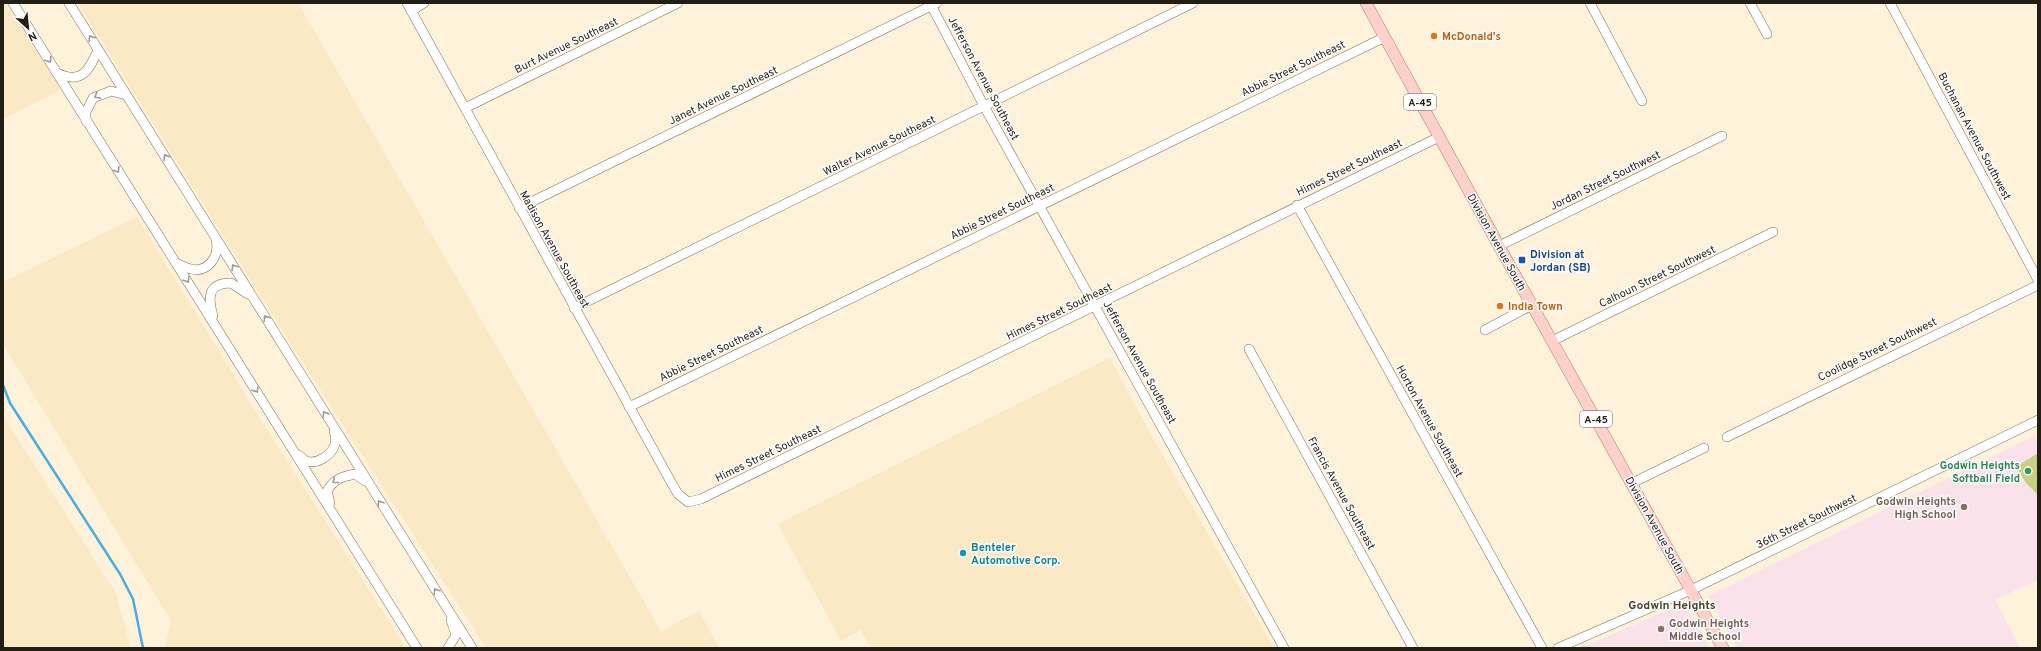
<svg xmlns="http://www.w3.org/2000/svg" width="2041" height="651" viewBox="0 0 2041 651" font-family="Overpass,sans-serif">
<rect width="100%" height="100%" fill="#fef2db"/>
<g fill="#fbe9c5">
<path d="M3,3H6L61,90L3,119Z"/>
<path d="M78,3H298L661,631L699,611L719,648H486L275,319Z"/>
<path d="M137,217L261,420L406,648H165L171,621L3,344V282Z"/>
<path d="M1110,358L1151,435L1274,648H871L861,630L841,641L778,524Z"/>
<path d="M3,416L115,591L131,648H3Z"/>
</g>
<g fill="#fbe2ea">
<path d="M2038,434V580L1995,600L2020,648H1737L1708,596Z"/>
<path d="M1677,606H1684L1689,611L1710,648H1581Z"/>
</g>
<path fill="#c6cf82" d="M2038,453V495L2026,483L2016,467Z"/>
<g fill="none" stroke-linecap="round" stroke-linejoin="round">
<path stroke="#47afdf" stroke-width="2.5" d="M3,385L10,403L120,574L133,599L143,648"/>
<defs>
<g id="minor">
<path d="M13,3L417,648"/>
<path d="M69,3L472,648"/>
<path d="M407,3L671,482L678,494L688,502L701,499L1439,137"/>
<path d="M930,3L984,106L1284,648"/>
<path d="M1590,3L1642,101"/>
<path d="M1750,3L1767,34"/>
<path d="M1890,3L2038,280"/>
<path d="M411,11L424,3"/>
<path d="M57,73C82,85 89,70 98,50"/>
<path d="M465,108L678,3"/>
<path d="M86,121V112L93,98L111,91L126,95"/>
<path d="M1297,205L1542,648"/>
<path d="M519,208L937,3"/>
<path d="M1499,246L1722,136"/>
<path d="M176,263C181,265 186,268 191,269C208,273 220,256 216,240"/>
<path d="M574,308L1193,3"/>
<path d="M213,316C208,298 207,283 231,283L248,294"/>
<path d="M1485,330L1532,305"/>
<path d="M1552,341L1773,232"/>
<path d="M1249,349L1413,648"/>
<path d="M629,407L1385,37"/>
<path d="M1727,437L2038,285"/>
<path d="M298,455C301,456 304,460 306,461C317,465 332,455 335,444C336,441 335,435 334,431"/>
<path d="M1632,483L1704,448"/>
<path d="M330,503L327,491C334,479 341,477 355,474L365,481"/>
<path d="M448,648L456,635L451,620"/>
<path d="M1558,648L1691,590L2038,420"/>
</g>
<path id="major" d="M1366,3L1499,246L1723,648"/>
</defs>
<use href="#minor" stroke="#7d7057" stroke-width="10"/>
<use href="#major" stroke="#b07e75" stroke-width="12"/>
<use href="#minor" stroke="#fff" stroke-width="9"/>
<use href="#major" stroke="#fdd0cb" stroke-width="11"/>
</g>
<defs><path id="oneway-chevron" d="M-2-3.5L2.5 0L-2 3.5" fill="none" stroke-width="1.6" stroke-linecap="round" stroke-linejoin="round"/></defs>
<g stroke="#9c9a95">
<use href="#oneway-chevron" transform="translate(91 38) rotate(-122)"/>
<use href="#oneway-chevron" transform="translate(49 60) rotate(58)"/>
<use href="#oneway-chevron" transform="translate(97 96) rotate(149)"/>
<use href="#oneway-chevron" transform="translate(166 157) rotate(-122)"/>
<use href="#oneway-chevron" transform="translate(117 170) rotate(58)"/>
<use href="#oneway-chevron" transform="translate(234 267) rotate(-122)"/>
<use href="#oneway-chevron" transform="translate(187 280) rotate(58)"/>
<use href="#oneway-chevron" transform="translate(266 318) rotate(-122)"/>
<use href="#oneway-chevron" transform="translate(256 390) rotate(58)"/>
<use href="#oneway-chevron" transform="translate(325 414) rotate(-121)"/>
<use href="#oneway-chevron" transform="translate(335 481) rotate(141)"/>
<use href="#oneway-chevron" transform="translate(380 503) rotate(-122)"/>
<use href="#oneway-chevron" transform="translate(436 591) rotate(-122)"/>
</g>
<g fill="#e8710a" stroke="#fff" stroke-width="1.5">
<circle cx="1434" cy="36" r="4"/>
<circle cx="1500" cy="306" r="4"/>
</g>
<rect fill="#1a4fb4" stroke="#fff" stroke-width="1.5" x="1518" y="256" width="8" height="8" rx="2"/>
<circle fill="#2e9e5b" stroke="#fff" stroke-width="1.5" cx="2028" cy="471" r="4"/>
<g fill="#8d6e63" stroke="#fff" stroke-width="1.5">
<circle cx="1964" cy="507" r="4"/>
<circle cx="1661" cy="629" r="4"/>
</g>
<circle fill="#0f9aa8" stroke="#fff" stroke-width="1.5" cx="963" cy="553" r="4"/>
<g text-anchor="middle" stroke-width="3" stroke-linejoin="round" paint-order="stroke">
<g fill="#fff" stroke="#65625a" stroke-width="1">
<rect x="1404" y="94" width="32" height="16" rx="3"/>
<rect x="1580" y="411" width="32" height="16" rx="3"/>
</g>
<g font-size="10" font-weight="bold" fill="#231e14">
<text x="1420" y="106">A-45</text>
<text x="1596" y="423">A-45</text>
</g>
<g font-size="11" font-weight="bold" fill="#c56008" stroke="#fff" text-anchor="start">
<text x="1442" y="40">McDonald's</text>
<text x="1508" y="310">India Town</text>
</g>
<g font-size="11" fill="#231e14" stroke="#fff">
<text transform="translate(566 45) rotate(-26)" y="4">Burt Avenue Southeast</text>
<text transform="translate(1293 68) rotate(-26)" y="4">Abbie Street Southeast</text>
<text transform="translate(984 78) rotate(62)" y="4">Jefferson Avenue Southeast</text>
<text transform="translate(723 95) rotate(-26)" y="4">Janet Avenue Southeast</text>
<text transform="translate(1975 136) rotate(62)" y="4">Buchanan Avenue Southwest</text>
<text transform="translate(879 145) rotate(-26)" y="4">Walter Avenue Southeast</text>
<text transform="translate(1349 167) rotate(-26)" y="4">Himes Street Southeast</text>
<text transform="translate(1605 180) rotate(-26)" y="4">Jordan Street Southwest</text>
<text transform="translate(1002 211) rotate(-26)" y="4">Abbie Street Southeast</text>
<text transform="translate(1497 242) rotate(61)" y="4">Division Avenue South</text>
<text transform="translate(555 249) rotate(61)" y="4">Madison Avenue Southeast</text>
<text transform="translate(1657 276) rotate(-26)" y="4">Calhoun Street Southwest</text>
<text transform="translate(1059 311) rotate(-26)" y="4">Himes Street Southeast</text>
<text transform="translate(1877 349) rotate(-26)" y="4">Coolidge Street Southwest</text>
<text transform="translate(711 353) rotate(-26)" y="4">Abbie Street Southeast</text>
<text transform="translate(1140 362) rotate(61)" y="4">Jefferson Avenue Southeast</text>
<text transform="translate(1430 421) rotate(61)" y="4">Horton Avenue Southeast</text>
<text transform="translate(768 453) rotate(-26)" y="4">Himes Street Southeast</text>
<text transform="translate(1342 493) rotate(61)" y="4">Francis Avenue Southeast</text>
<text transform="translate(1806 521) rotate(-26)" y="4">36th Street Southwest</text>
<text transform="translate(1655 525) rotate(61)" y="4">Division Avenue South</text>
</g>
<g font-size="11" font-weight="bold" fill="#164399" stroke="#fff" text-anchor="start">
<text x="1530" y="258">Division at<tspan x="1530" dy="13">Jordan (SB)</tspan></text>
</g>
<g font-size="11" font-weight="bold" fill="#27864d" stroke="#fff" text-anchor="end">
<text x="2020" y="469">Godwin Heights<tspan x="2020" dy="13">Softball Field</tspan></text>
</g>
<g font-size="11" font-weight="bold" fill="#785e54" stroke="#fff" text-anchor="end">
<text x="1956" y="505">Godwin Heights<tspan x="1956" dy="13">High School</tspan></text>
<text x="1669" y="627" text-anchor="start">Godwin Heights<tspan x="1669" dy="13">Middle School</tspan></text>
</g>
<g font-size="11" font-weight="bold" fill="#0d838f" stroke="#fff" text-anchor="start">
<text x="971" y="551">Benteler<tspan x="971" dy="13">Automotive Corp.</tspan></text>
</g>
<g font-size="12" font-weight="bold" fill="#4e432b" stroke="#fff">
<text x="1672" y="609">Godwin Heights</text>
</g>
</g>
<rect width="2041" height="651" fill="none" stroke="#231e14" stroke-width="8"/>
<g transform="translate(28 28) rotate(153)" stroke="#ffffff" stroke-width="3" paint-order="stroke">
<path d="M0-3L7 15L0 10L-7 15Z" fill="#231e14"/>
<text y="-6" font-size="11" font-weight="bold" text-anchor="middle" fill="#231e14">N</text>
</g>
</svg>
